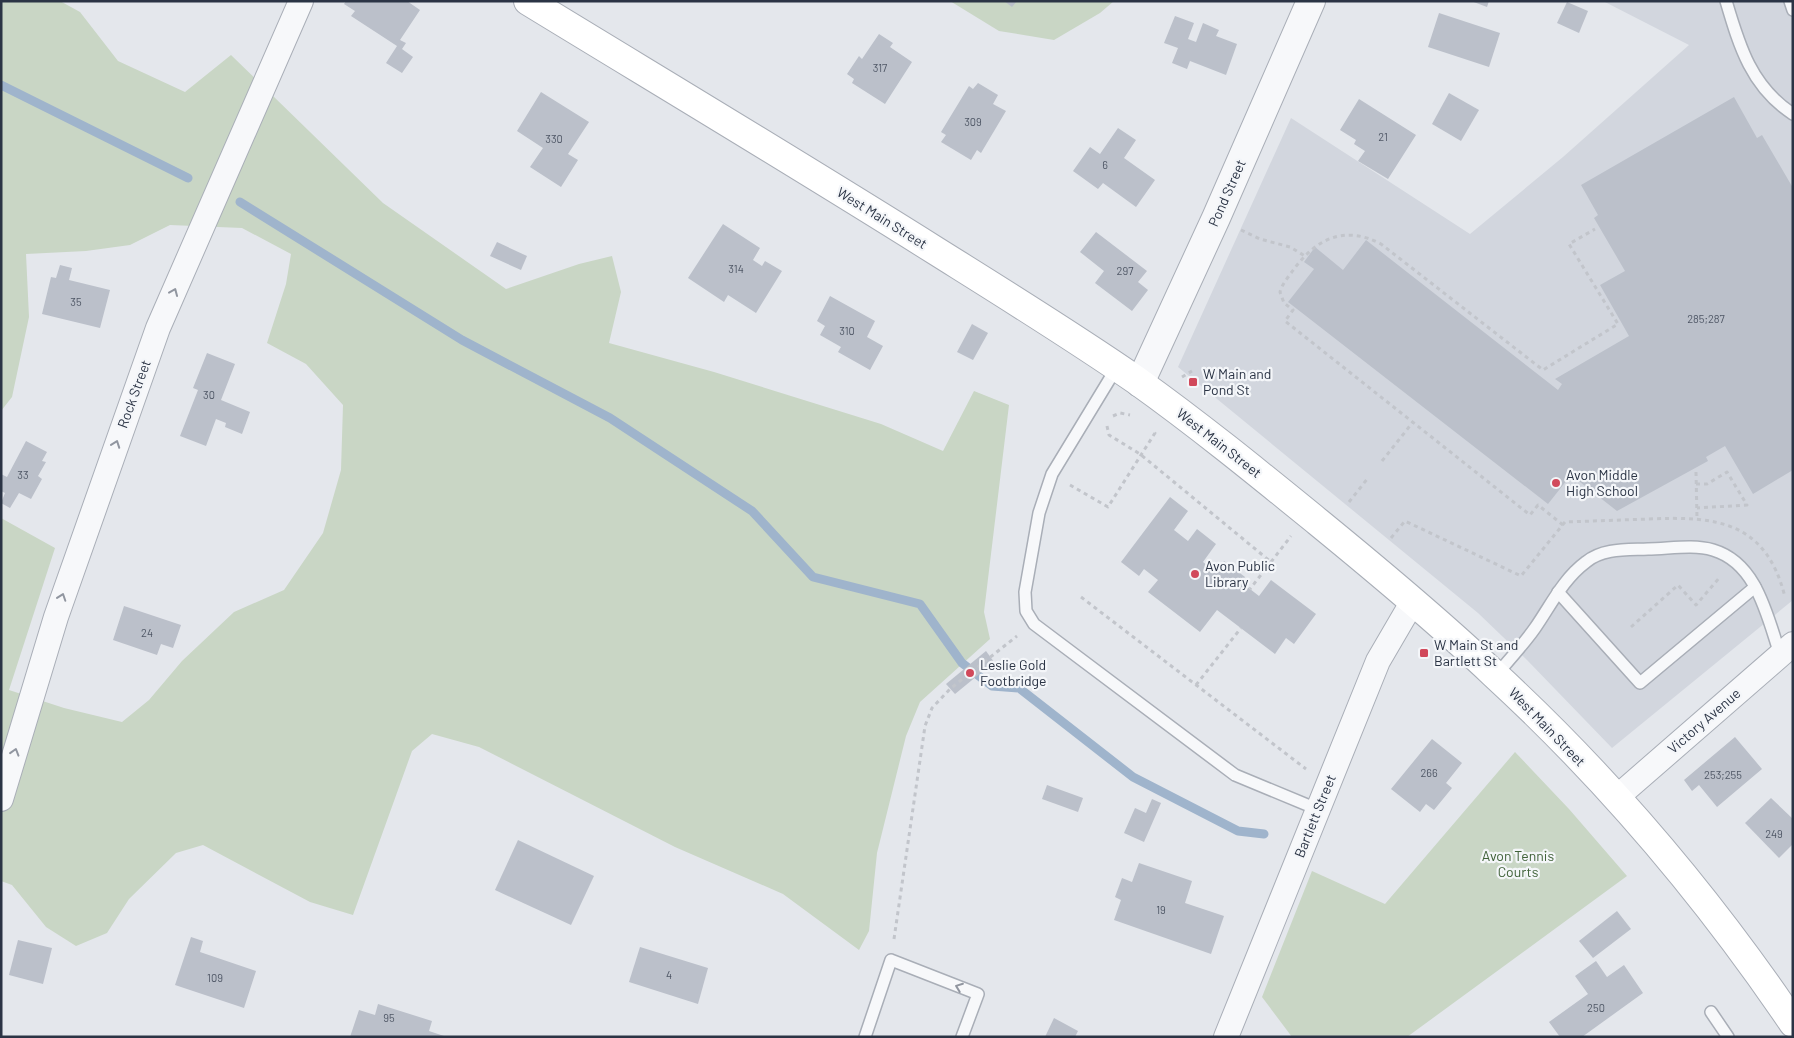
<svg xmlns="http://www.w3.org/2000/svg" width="1794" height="1038" viewBox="0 0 1794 1038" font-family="Barlow,sans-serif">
<rect width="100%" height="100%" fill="#e4e7ec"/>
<path fill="#d2d6de" d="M1603,1H1793V600L1612,748L1527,660L1478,613L1178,367L1291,118L1470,234L1563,157L1689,45Z"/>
<g fill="#c9d6c5">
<path d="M1,1H60L80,12L118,61L185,92L231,55L383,203L506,289L579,264L612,256L621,292L609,343L714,372L881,424L943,451L974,391L1009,405L984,612L990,639L920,702L906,736L877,853L869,931L859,950L783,894L675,847L479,747L432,734L412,751L353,915L310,902L203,845L176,853L129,899L107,933L76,946L46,927L12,885L1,881V518L55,548L9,690L64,708L122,722L149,700L182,661L234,612L284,590L323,533L341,470L343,405L306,364L267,343L286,284L291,254L242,228L170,225L130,245L86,251L26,254L29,317L12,397L1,411Z"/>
<path d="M950,1H1114L1100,13L1054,40L999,31Z"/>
<path d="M1515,752L1569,809L1627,876L1407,1037H1292L1262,997L1312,871L1385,904Z"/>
</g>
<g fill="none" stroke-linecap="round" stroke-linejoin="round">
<g stroke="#9fb4cc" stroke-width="9">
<path d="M1,85L188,178"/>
<path d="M240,202L462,340L610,418L752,511L813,577L920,604L962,663L992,686L1019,688L1133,777L1238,831L1264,834"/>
</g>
</g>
<g fill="#bbc0ca">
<path d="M346,1H407L420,10L400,40L406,43L402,49L413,57L402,73L386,63L397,46L351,16L355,11L344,4Z"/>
<path d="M1004,1H1017L1012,7Z"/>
<path d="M1471,1H1489L1487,7Z"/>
<path d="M1567,2L1588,11L1579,33L1557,23Z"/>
<path d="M1439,13L1500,33L1489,67L1428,47Z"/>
<path d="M1175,16L1194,23L1188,39L1196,42L1203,23L1219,30L1216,36L1237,44L1226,75L1190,61L1187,69L1172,63L1178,48L1164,43Z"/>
<path d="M879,34L893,43L890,47L912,62L885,104L852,83L854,79L847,74L859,56L862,59Z"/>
<path d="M978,83L998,95L993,104L1006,111L981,153L977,150L971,160L941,142L946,135L941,132L969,86L973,89Z"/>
<path d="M541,92L589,122L568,154L578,160L561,187L530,167L543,148L517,131Z"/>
<path d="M1449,93L1479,110L1461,141L1432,124Z"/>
<path d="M1734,97L1757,138L1762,135L1793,188V470L1753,494L1725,446L1706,457L1708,461L1617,511L1571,475L1548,504L1288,302L1314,269L1304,262L1315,247L1343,270L1366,240L1558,390L1562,384L1555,379L1629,336L1600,285L1625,271L1594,218L1598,215L1581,185Z"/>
<path d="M1359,99L1416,135L1388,179L1358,161L1365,151L1354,144L1356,140L1340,130Z"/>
<path d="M1118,128L1136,140L1124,158L1155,180L1136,207L1103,183L1098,189L1073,171L1090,147L1100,154Z"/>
<path d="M723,224L760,248L753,260L762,266L765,261L782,271L756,313L728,295L724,302L688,278Z"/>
<path d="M1096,232L1147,271L1138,282L1148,290L1132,311L1095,283L1104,271L1080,252Z"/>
<path d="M497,242L527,256L521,270L490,256Z"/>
<path d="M60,265L72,268L69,280L110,290L100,328L42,314L51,277L56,278Z"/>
<path d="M830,296L875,321L867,337L883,346L870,370L838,352L841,347L820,335L825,326L817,321Z"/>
<path d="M972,324L988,333L973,360L957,352Z"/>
<path d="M207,353L235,364L221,400L250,412L242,434L225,427L226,423L216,419L206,446L180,436L198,390L193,388Z"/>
<path d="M26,441L47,452L42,461L46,462L38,476L42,479L31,499L19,493L10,508L1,503L5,493L1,491V474L7,477Z"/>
<path d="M1170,497L1188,511L1174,530L1188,541L1197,529L1216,544L1203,562L1216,572L1224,561L1245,577L1241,582L1259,596L1271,580L1316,614L1294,644L1286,638L1275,654L1217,610L1200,632L1148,592L1158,580L1144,569L1139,576L1121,562Z"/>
<path d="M124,606L181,625L173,648L161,644L157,655L113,640Z"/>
<path d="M986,651L994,662L955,694L946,684Z"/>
<path d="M1735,737L1762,769L1717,807L1699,785L1692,791L1684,780Z"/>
<path d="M1432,739L1462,763L1446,783L1452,788L1434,810L1426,804L1420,812L1391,789Z"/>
<path d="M1047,785L1083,798L1078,812L1042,799Z"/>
<path d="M1771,798L1793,819V844L1779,858L1745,823Z"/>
<path d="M1152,799L1161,803L1144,842L1124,833L1135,808L1146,813Z"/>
<path d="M518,840L594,876L571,925L495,890Z"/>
<path d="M1139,863L1192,881L1185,903L1224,916L1211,954L1114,920L1121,900L1115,897L1122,878L1132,882Z"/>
<path d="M1617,911L1631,929L1593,958L1579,941Z"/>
<path d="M191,937L203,941L200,952L256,971L244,1008L175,985Z"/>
<path d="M18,940L52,948L43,984L9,975Z"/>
<path d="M640,947L708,968L698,1004L629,982Z"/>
<path d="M1596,961L1607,977L1624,965L1643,993L1582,1037H1560L1549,1022L1588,994L1575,976Z"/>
<path d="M378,1004L432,1021L429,1031L447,1037H350L359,1010L375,1015Z"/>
<path d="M1054,1018L1078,1031L1075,1037H1045Z"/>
</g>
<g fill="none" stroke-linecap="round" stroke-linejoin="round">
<defs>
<g id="service">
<path d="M1726,1C1739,45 1751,87 1793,114"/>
<path d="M1790,1L1793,10"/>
<path d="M1117,367L1052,474L1039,513L1025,592L1026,611L1034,624L1235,775L1317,809"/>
<path d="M1558,592L1640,683L1755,587"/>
<path d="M1496,675C1509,660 1523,645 1535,628C1551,605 1563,579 1586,562C1603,548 1627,550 1648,549C1668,549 1693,544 1713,550C1757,563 1767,616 1780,654"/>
<path d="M1711,1012L1728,1037"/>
<path d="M865,1037L891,960L978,994L962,1037"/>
</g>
<g id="minor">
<path d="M1616,798L1793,644"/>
<path d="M1,799L56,617L158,328L301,1"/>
<path d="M1226,1037L1378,661L1413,601"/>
</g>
<path id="tertiary" d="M1140,383L1216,218L1311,1"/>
<path id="secondary" d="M528,1C664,84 801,166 936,251C1003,293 1071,335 1136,380C1199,425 1259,474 1318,522C1378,571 1437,620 1493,673C1605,776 1707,896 1793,1023"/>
</defs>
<use href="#service" stroke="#a9aeb7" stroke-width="14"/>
<use href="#minor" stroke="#a9aeb7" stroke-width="26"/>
<use href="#tertiary" stroke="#a9aeb7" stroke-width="30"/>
<use href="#secondary" stroke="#a9aeb7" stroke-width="30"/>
<g stroke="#c2c5cb" stroke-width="3" stroke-dasharray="4 4" stroke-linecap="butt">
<path d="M1241,230L1260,239L1290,247L1305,256"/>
<path d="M1182,377L1192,371"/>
<path d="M1113,416L1120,413L1130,415"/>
<path d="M1107,426L1109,435L1140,454L1271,562L1250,589"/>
<path d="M1382,461L1413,422"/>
<path d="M1696,472L1697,518"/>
<path d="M1696,484H1707L1727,472L1747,505L1697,508"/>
<path d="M1070,485L1108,507L1155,433L1152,430"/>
<path d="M1349,502L1368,478"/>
<path d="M1563,525L1538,505L1530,515L1285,321L1293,310L1284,303L1280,292C1282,284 1289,276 1294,269C1317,238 1345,225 1381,244L1543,370L1618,324L1569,244L1595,229"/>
<path d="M1391,538L1405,521L1521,576L1565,522C1593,521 1621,520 1649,519C1716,516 1766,521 1785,597"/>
<path d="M1271,562L1291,536"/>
<path d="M1081,597L1306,769"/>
<path d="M1631,627L1678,585L1696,605L1720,577"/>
<path d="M1196,685L1241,628"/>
<path d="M894,939L925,726L932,708L950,689L1017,636"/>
</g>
<use href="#service" stroke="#f7f8fa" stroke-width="11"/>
<use href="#minor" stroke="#f7f8fa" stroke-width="24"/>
<use href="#tertiary" stroke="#f7f8fa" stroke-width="28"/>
<use href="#secondary" stroke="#fff" stroke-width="28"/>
</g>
<defs><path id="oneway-chevron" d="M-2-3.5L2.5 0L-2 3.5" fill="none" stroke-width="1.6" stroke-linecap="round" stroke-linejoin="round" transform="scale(1.25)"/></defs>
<g stroke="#9196a0">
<use href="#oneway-chevron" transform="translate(174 292) rotate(-67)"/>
<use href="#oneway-chevron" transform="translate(116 444) rotate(-70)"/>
<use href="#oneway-chevron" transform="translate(62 597) rotate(-71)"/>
<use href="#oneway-chevron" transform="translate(15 752) rotate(-73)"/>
<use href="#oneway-chevron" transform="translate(959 987) rotate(-159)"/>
</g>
<g fill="#d1495b" stroke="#f4f6f9" stroke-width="2">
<rect x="1188" y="377" width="10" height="10" rx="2.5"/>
<circle cx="1556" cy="483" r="5"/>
<circle cx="1195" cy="574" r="5"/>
<rect x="1419" y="648" width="10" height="10" rx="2.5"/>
<circle cx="970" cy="673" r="5"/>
</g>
<g text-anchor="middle" stroke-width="4.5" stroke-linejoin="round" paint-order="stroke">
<g font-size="11" fill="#4f5766">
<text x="880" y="72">317</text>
<text x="973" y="126">309</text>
<text x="1383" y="141">21</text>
<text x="554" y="143">330</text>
<text x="1105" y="169">6</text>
<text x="736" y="273">314</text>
<text x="1125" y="275">297</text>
<text x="76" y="306">35</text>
<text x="1706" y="323">285;287</text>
<text x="847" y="335">310</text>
<text x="209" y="399">30</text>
<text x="23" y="479">33</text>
<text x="147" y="637">24</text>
<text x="1429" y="777">266</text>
<text x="1723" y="779">253;255</text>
<text x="1774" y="838">249</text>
<text x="1161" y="914">19</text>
<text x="669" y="979">4</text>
<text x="215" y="982">109</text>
<text x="1596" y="1012">250</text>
<text x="389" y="1022">95</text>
</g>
<g font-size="14" fill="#2b3445" stroke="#f4f6f9">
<text transform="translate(1227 193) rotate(-66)" y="5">Pond Street</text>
<text transform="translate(882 218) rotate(32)" y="5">West Main Street</text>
<text transform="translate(134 394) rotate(-70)" y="5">Rock Street</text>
<text transform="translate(1219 443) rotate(38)" y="5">West Main Street</text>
<text transform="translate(1704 721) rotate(-41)" y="5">Victory Avenue</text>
<text transform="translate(1547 727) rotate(46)" y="5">West Main Street</text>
<text transform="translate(1315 816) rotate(-68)" y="5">Bartlett Street</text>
</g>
<g font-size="14" fill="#2b3445" stroke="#f4f6f9" text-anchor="start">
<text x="1203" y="379">W Main and<tspan x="1203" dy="16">Pond St</tspan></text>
<text x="1566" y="480">Avon Middle<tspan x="1566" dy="16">High School</tspan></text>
<text x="1205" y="571">Avon Public<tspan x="1205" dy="16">Library</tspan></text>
<text x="1434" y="650">W Main St and<tspan x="1434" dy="16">Bartlett St</tspan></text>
<text x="980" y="670">Leslie Gold<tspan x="980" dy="16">Footbridge</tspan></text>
</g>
<g font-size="14" fill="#3f6138" stroke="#f4f6f9">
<text x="1518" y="861">Avon Tennis<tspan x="1518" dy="16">Courts</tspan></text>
</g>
</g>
<rect width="1794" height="1038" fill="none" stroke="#2b3445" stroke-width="5"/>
</svg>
